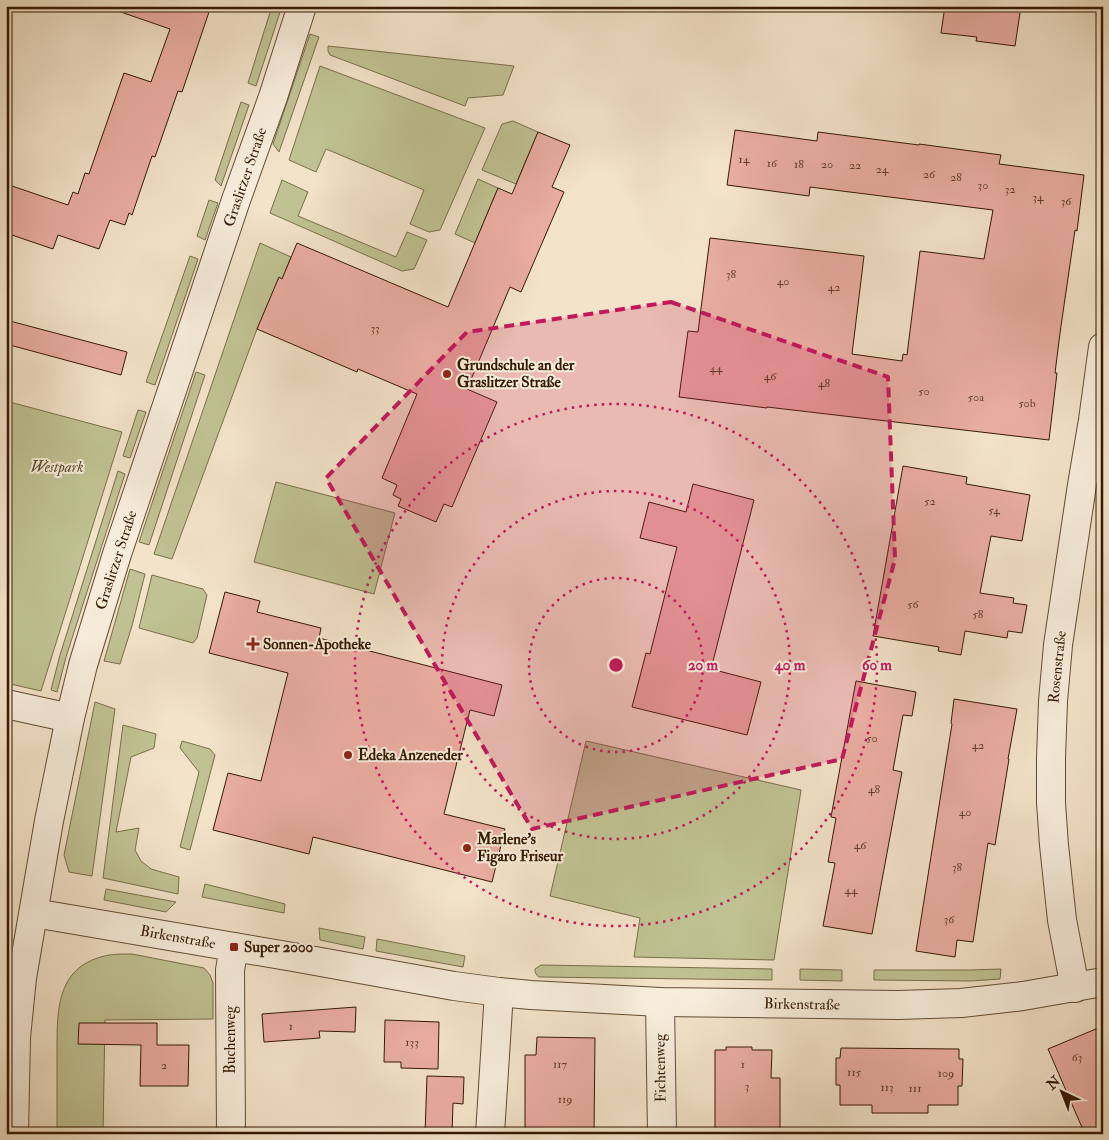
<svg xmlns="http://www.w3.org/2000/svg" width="1109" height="1140" viewBox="0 0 1109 1140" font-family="'IM FELL Double Pica',serif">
<rect width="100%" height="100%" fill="#f3e3c9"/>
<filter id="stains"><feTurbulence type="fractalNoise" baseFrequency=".004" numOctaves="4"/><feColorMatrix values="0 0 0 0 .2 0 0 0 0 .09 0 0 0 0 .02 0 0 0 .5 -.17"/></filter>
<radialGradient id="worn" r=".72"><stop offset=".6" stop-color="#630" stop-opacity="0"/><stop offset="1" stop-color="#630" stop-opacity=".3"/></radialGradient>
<g fill="#c0c293" stroke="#7a6e4a">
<path d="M272,6H282L256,86L248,83Z"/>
<path d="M310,34L319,37L279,152L273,144Z"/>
<path d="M328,46L514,66L503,95L468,98L465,106L330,55L328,51Z"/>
<path d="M320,66L485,128L440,230L429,232L410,224L424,190L326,149L316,172L289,160Z"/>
<path d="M241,102L249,105L221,186L215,180Z"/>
<path d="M513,121L538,132L516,184L482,170L502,124Z"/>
<path d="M478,179L498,188L475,243L455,234Z"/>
<path d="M282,180L308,192L298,216L396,257L407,232L427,240L414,269L402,271L270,213Z"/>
<path d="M209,200L218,203L205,240L197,236Z"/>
<path d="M260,243L291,257L282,279L279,278L257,329L172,559L154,554Z"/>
<path d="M190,256L198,259L155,385L146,382Z"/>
<path d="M196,372L205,375L149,545L139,542Z"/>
<path d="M6,401L122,432L41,691L6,683Z"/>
<path d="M138,410L146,412L130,458L123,456Z"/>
<path d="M118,471L125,474L66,657L57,692L51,690L60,655Z"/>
<path d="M276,482L395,513L374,594L254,562Z"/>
<path d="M130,569L145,574L132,626L120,664L104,661Z"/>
<path d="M152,575L203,589L207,595L197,638L193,643L139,628Z"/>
<path d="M95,702L115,709L92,876L69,872L64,855Z"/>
<path d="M123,725L156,734L154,748L131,757L116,832L139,828L135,850L141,861L151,869L179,877L178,894L103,878Z"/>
<path d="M182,741L210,749L215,755L190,850L180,847L199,772L180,748Z"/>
<path d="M586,741L801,790L774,960L634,957L640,918L550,896Z"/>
<path d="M205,884L285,904L284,913L202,897Z"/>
<path d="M106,889L176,902L166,912L104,900Z"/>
<path d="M319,928L365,937L363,949L320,940Z"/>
<path d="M377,939L465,956L463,967L376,951Z"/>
<path d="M132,954L204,968L210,975L213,983V1019L105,1020L103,1134H57C57,1107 57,1080 57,1053C57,1009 56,965 109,955C116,954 124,954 132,954Z"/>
<path d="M541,965L772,969V980L539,977C536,975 535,973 535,969Z"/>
<path d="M800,969L842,970V981L800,980Z"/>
<path d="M1001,969L1000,979L971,981L874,980V970H970Z"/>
</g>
<g fill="#eaada2" stroke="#351900">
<path d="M116,6H211L182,92L178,91L155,157L152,156L132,215L129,213L125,225L110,220L99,249L58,235L53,249L6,233V184L68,205L73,192L78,194L85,173L89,174L124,73L151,82L170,29L115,10Z"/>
<path d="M945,6H1021L1015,46L976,41L977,37L941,33Z"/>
<path d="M735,130L817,141L818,132L919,145V144L1001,155L999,164L1084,175L1077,231L1075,230L1060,333L1055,373H1057L1049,440L767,407V408L679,397L688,331L698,332L710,238L864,256L852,354L902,361L903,354L907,355L920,251L984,259L993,210L810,187L809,196L727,185Z"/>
<path d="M538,132L570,145L552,187L564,192L521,292L510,287L467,389L497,402L452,507L444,504L436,522L398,506L401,499L393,495L397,485L382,478L417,394L358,369L357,372L257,329L279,277L282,279L297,243L448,307L498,188L512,194Z"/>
<path d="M6,320L127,352L121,375L6,344Z"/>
<path d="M903,466L967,477L966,484L1030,495L1022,541L991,536L980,593L1014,598L1013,603L1027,605L1022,633L1008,631L1007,638L965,631L961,655L938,651L939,647L873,636Z"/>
<path d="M693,484L754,500L711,669L761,682L747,735L632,707L646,653L650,654L677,547L640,538L649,502L686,512Z"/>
<path d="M225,592L260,601L257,612L321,628L319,638L502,685L494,716L470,710L444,814L505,829L492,882L313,837L309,854L213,830L228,773L261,781L288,673L209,653Z"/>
<path d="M856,681L916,692L912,716L903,715L893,770L902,772L872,934L823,926L835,863L828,862L836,818L831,817Z"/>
<path d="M954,699L1017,709L1008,759H1009L995,845L988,843L973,942L957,940L955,957L916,951L952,724L951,723Z"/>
<path d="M356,1007L355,1032L319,1031L320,1038L264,1042L262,1014Z"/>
<path d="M385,1020L439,1022L438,1069L401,1068V1062H384Z"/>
<path d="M79,1023H157V1045H189L188,1086H140L141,1045L78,1044Z"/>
<path d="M1103,1026V1125L1084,1132L1048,1049Z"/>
<path d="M537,1037L595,1038L594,1134H525V1055H536Z"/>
<path d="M726,1047H752V1050H772L771,1078H780V1134H715V1050H726Z"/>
<path d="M841,1048L959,1049V1059H963L962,1086H958V1105H928V1113H872V1105H840V1085H836V1058H840Z"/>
<path d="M427,1076L464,1077L463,1104L453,1103L452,1134H425Z"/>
</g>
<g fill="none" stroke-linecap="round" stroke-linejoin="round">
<defs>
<g id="minor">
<path d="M6,704L70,718"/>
<path d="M34,913L293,957L454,986L499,992L531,995L660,1002L898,1005L961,1003L1023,996L1103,982"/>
<path d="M1075,988L1062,920L1054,845L1051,803V758L1053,701L1058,645L1082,485L1093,420L1103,347"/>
<path d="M660,1002L662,1134"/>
<path d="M231,1134L230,970L234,947"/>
<path d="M490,1134L499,992"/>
</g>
<path id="tertiary" d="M14,1134L16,1037L22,978L49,821L70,718L83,665L117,554L236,200L273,97L302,6"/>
</defs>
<use href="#minor" stroke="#644c32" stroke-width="30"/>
<use href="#tertiary" stroke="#644c32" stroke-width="30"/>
<use href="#minor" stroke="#f7eddc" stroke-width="28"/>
<use href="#tertiary" stroke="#f7eddc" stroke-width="28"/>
</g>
<path fill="#c2185b" fill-opacity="0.2" stroke="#c2185b" stroke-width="4" stroke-dasharray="10 6" stroke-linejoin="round" d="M671,302L888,377L895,559L842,759L532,829L449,689L326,478L467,332Z"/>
<g fill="none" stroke="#c2185b" stroke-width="2.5" stroke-dasharray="2.5 5">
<circle cx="616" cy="665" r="87"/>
<circle cx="616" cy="665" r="174"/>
<circle cx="616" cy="665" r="261"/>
</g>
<g fill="#8f2418" stroke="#f7eddc" stroke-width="2">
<circle cx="447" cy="374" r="5"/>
<path d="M250.5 636.5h5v5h5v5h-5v5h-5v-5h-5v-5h5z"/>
<circle cx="348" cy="755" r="5"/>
<circle cx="467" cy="848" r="5"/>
<rect x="229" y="942" width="10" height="10" rx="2.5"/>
</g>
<g text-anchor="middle" stroke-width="4" stroke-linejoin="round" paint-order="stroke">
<g font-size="12" fill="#623e28">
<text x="744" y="163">14</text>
<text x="772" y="167">16</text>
<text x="799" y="168">18</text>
<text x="827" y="168">20</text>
<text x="855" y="169">22</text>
<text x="882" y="173">24</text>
<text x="929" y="178">26</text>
<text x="956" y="181">28</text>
<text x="983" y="189">30</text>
<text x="1010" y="193">32</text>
<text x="1038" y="201">34</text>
<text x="1066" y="205">36</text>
<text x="731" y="278">38</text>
<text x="783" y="285">40</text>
<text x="834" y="291">42</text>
<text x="375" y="332">33</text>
<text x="716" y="372">44</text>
<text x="770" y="380">46</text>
<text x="824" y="387">48</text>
<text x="924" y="395">50</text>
<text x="976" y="401">50a</text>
<text x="1027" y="407">50b</text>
<text x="930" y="505">52</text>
<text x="994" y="514">54</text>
<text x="913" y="608">56</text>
<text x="978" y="618">58</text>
<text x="872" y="742">50</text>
<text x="978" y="749">42</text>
<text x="874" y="793">48</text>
<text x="965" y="816">40</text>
<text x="860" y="849">46</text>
<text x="957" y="871">38</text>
<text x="851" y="894">44</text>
<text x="949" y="923">36</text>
<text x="291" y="1030">1</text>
<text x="412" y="1046">133</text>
<text x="1077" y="1061">63</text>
<text x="560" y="1068">117</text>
<text x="743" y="1068">1</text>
<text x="164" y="1069">2</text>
<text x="854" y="1076">115</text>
<text x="946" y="1077">109</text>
<text x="747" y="1090">3</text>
<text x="887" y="1091">113</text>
<text x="915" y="1092">111</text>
<text x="565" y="1103">119</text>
</g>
<g font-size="15" fill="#351900" stroke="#f7eddc">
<text transform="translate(245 177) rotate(-71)" y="5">Graslitzer Straße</text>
<text transform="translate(116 560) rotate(-72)" y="5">Graslitzer Straße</text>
<text transform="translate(1057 667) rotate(-84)" y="5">Rosenstraße</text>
<text transform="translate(178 937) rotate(10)" y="5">Birkenstraße</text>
<text transform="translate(802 1004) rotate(1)" y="5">Birkenstraße</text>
<text transform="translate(230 1040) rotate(-90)" y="5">Buchenweg</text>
<text transform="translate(660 1068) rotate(-91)" y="5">Fichtenweg</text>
</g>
<g font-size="15" font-weight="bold" fill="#351900" stroke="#f7eddc" text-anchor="start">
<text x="457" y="370">Grundschule an der<tspan x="457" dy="17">Graslitzer Straße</tspan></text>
<text x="263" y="649">Sonnen-Apotheke</text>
<text x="358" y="760">Edeka Anzeneder</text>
<text x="477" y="844">Marlene's<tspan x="477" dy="17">Figaro Friseur</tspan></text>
<text x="244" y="952">Super 2000</text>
</g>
<g font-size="15" font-style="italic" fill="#5f4c2c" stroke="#f7eddc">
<text x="57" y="472">Westpark</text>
</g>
</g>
<circle cx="616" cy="665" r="8" fill="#c2185b" stroke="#f7eddc" stroke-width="2.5"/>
<g font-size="15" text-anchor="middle" font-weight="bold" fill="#c2185b" stroke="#f7eddc" stroke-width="4" stroke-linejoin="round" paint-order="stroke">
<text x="703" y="670">20 m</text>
<text x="790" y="670">40 m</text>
<text x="877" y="670">60 m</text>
</g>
<rect width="1109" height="1140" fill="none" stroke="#f3e3c9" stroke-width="25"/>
<rect x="8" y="8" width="1094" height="1125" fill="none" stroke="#351900" stroke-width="2.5"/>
<rect x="12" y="12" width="1084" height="1115" fill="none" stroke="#351900"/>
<g transform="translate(1062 1092) rotate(317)" stroke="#f7eddc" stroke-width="4" paint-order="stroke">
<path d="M0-4L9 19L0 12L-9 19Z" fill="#351900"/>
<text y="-8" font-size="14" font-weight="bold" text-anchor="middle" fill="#351900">N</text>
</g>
<rect width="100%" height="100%" filter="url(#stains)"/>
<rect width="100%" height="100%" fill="url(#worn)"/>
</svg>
